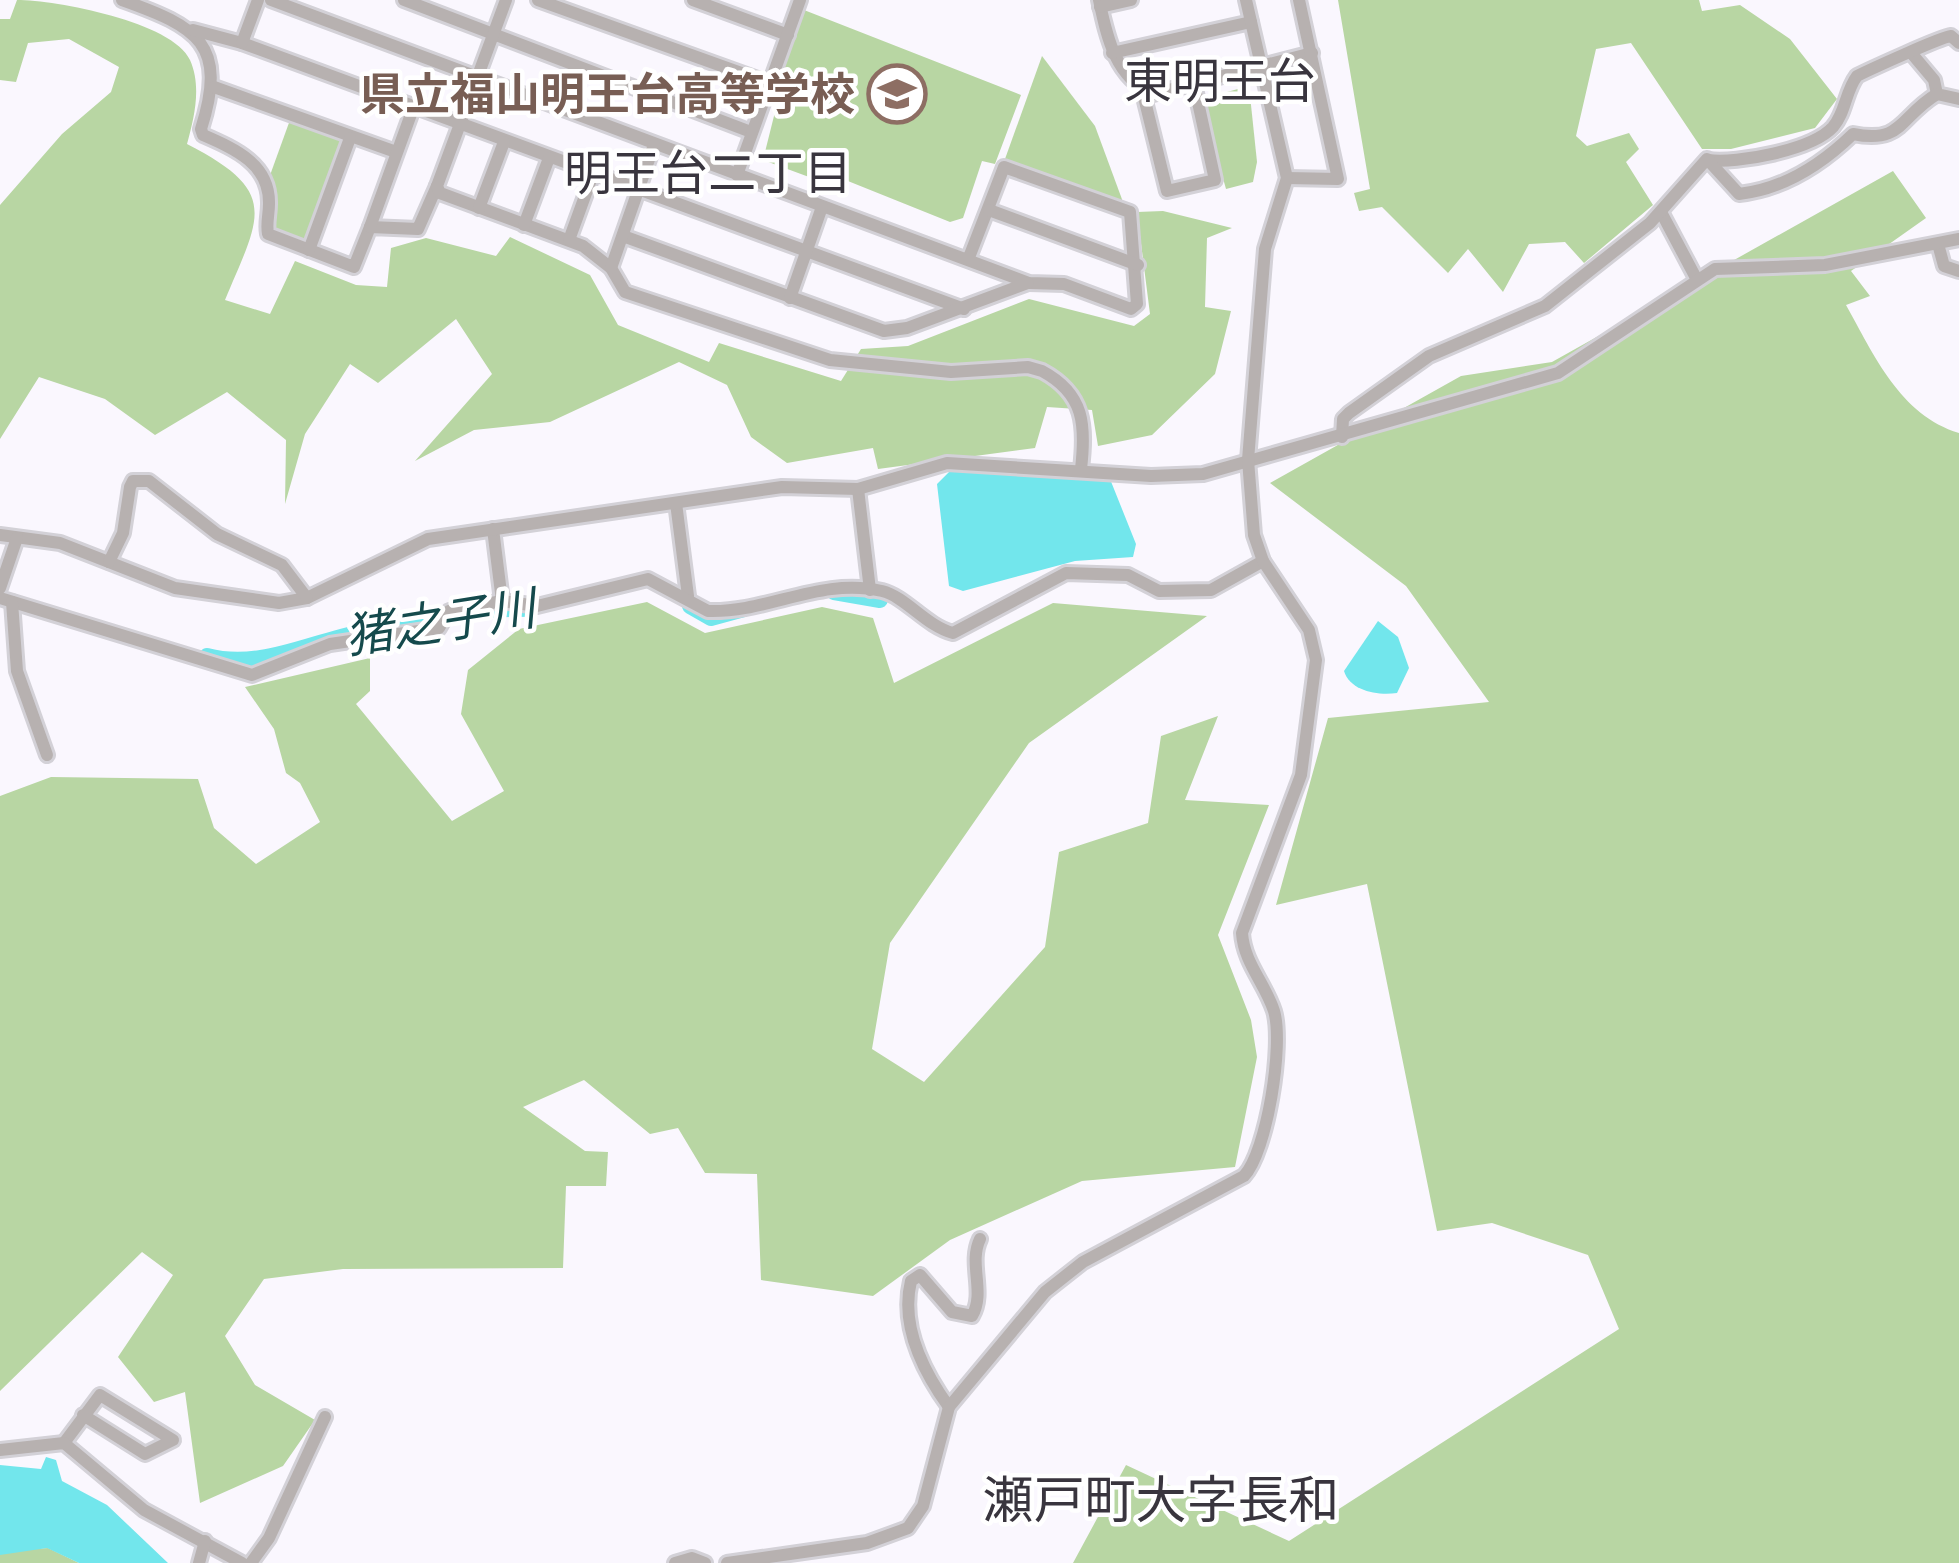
<svg xmlns="http://www.w3.org/2000/svg" width="1959" height="1563" viewBox="0 0 1959 1563" font-family="'PT Sans Narrow','Noto Sans JP',sans-serif">
<rect width="100%" height="100%" fill="#faf7fe"/>
<g fill="#b8d6a3">
<path d="M17,0C56,0 173,22 190,60C202,87 194,118 187,144C281,192 260,216 225,300L270,314L295,261L356,285L387,287L391,248L426,238L496,256L510,237L590,275L618,325L709,362L719,343L841,381L861,349L908,346L1029,299L1134,326L1150,314L1137,212L1163,211L1232,228L1207,238L1205,307L1231,311L1215,374L1152,435L1098,446L1092,410L1047,407L1035,448L878,469L873,448L787,463L751,437L727,385L679,362L550,422L474,430L415,461L492,374L456,319L378,383L350,364L305,434L285,504L286,440L227,392L155,435L105,399L39,377L0,439V205L62,134L111,92L119,67L69,39L28,43L16,82L0,80V19H10Z"/>
<path d="M1338,0H1699L1702,11L1740,5L1790,39L1837,99L1815,128L1731,149H1702L1631,43L1596,49L1576,136L1587,146L1629,133L1639,149L1626,162L1653,205L1584,263L1565,242L1529,244L1503,292L1468,249L1448,273L1382,207L1359,211L1354,193L1370,189Z"/>
<path d="M804,10L1021,95L995,164L982,161L963,218L950,222L813,167L809,177L763,160L779,96L773,94Z"/>
<path d="M1042,56L1095,126L1123,202L1005,159Z"/>
<path d="M1249,86L1257,162L1253,182L1226,189L1201,99Z"/>
<path d="M290,120L340,138L344,146L308,240L301,243L272,233L269,178Z"/>
<path d="M1893,171L1926,218L1851,271L1870,296L1846,305C1874,355 1900,415 1959,433V1563H1073L1126,1465L1289,1541L1619,1329L1588,1255L1492,1223L1437,1231L1367,884L1276,905L1328,718L1489,702L1406,586L1270,483L1461,376L1552,362Z"/>
<path d="M647,602L705,633L822,607L873,618L894,683L1053,603L1207,616L1029,743L890,943L872,1049L924,1082L1045,947L1059,852L1148,823L1161,736L1218,716L1185,800L1269,805L1218,935L1251,1020L1257,1057L1235,1167L1082,1181L950,1240L873,1296L761,1280L757,1174L705,1173L678,1128L650,1134L584,1080L523,1107L585,1151L608,1152L606,1186H566L563,1268L343,1269L264,1279L225,1336L255,1385L315,1420L283,1466L200,1503L185,1392L154,1402L118,1357L173,1275L142,1252L0,1391V796L51,777L198,779L214,828L256,864L320,822L300,783L286,773L274,729L245,687L370,658V691L356,704L452,821L504,791L461,714L468,670L519,629Z"/>
<path d="M48,1548L79,1563H0V1551Z"/>
</g>
<g fill="#72e6ec">
<path d="M987,469L1110,479L1136,544L1133,557L1075,561L963,591L949,586L937,484L950,471Z"/>
<path d="M1378,621L1398,637L1409,668L1397,693C1378,696 1350,691 1344,671Z"/>
<path d="M46,1457L56,1460L62,1481L107,1505L168,1563H79L47,1548L0,1555V1465L41,1469Z"/>
</g>
<g fill="none" stroke-linecap="round" stroke-linejoin="round">
<g stroke="#72e6ec" stroke-width="16">
<path d="M834,592L880,600"/>
<path d="M690,606L711,618L744,609"/>
<path d="M207,656C260,670 309,642 362,632C414,621 475,607 528,609"/>
</g>
<defs>
<g id="minor">
<path d="M122,0C198,27 228,44 201,129L203,135C235,149 270,164 269,204C269,215 266,223 268,234L354,267L370,227L418,229L437,186"/>
<path d="M271,0L1029,283L1064,284L1131,309L1137,304L1130,212L1004,167L968,260"/>
<path d="M404,0L751,132"/>
<path d="M506,0L437,186L440,193L583,246L611,268L625,292L830,360L951,372L1028,367L1042,371C1085,394 1086,426 1081,469"/>
<path d="M538,0L769,83"/>
<path d="M693,0L788,35"/>
<path d="M1099,0C1107,37 1115,77 1153,94L1312,53"/>
<path d="M1100,7L1131,0"/>
<path d="M193,30L242,43L964,309"/>
<path d="M242,43L258,0"/>
<path d="M1112,53L1251,22"/>
<path d="M1913,55L1934,80L1937,94L1959,99"/>
<path d="M214,87L396,152"/>
<path d="M1142,89L1167,191L1215,180L1194,84"/>
<path d="M1708,160C1737,164 1812,150 1833,127C1846,112 1845,92 1857,76C1869,70 1941,37 1951,36L1959,43"/>
<path d="M737,175L800,0"/>
<path d="M1287,178L1338,179L1299,0"/>
<path d="M479,208L504,142"/>
<path d="M989,210L1138,265"/>
<path d="M1661,212L1696,278"/>
<path d="M524,225L549,158"/>
<path d="M370,227L414,106"/>
<path d="M623,236L884,331L907,328L1028,283"/>
<path d="M569,240L593,174"/>
<path d="M1938,244L1944,266L1959,271"/>
<path d="M309,250L350,138"/>
<path d="M611,268L654,145"/>
<path d="M790,298L822,207"/>
<path d="M1342,437L1343,419L1349,413L1429,356L1545,306L1650,223L1707,159L1739,194C1784,189 1821,165 1853,134C1903,144 1899,117 1937,94"/>
<path d="M858,489L870,590"/>
<path d="M676,503L688,596"/>
<path d="M493,529L502,601"/>
<path d="M0,535L60,543L175,588L279,603L307,598L428,539L782,487L858,489L947,463L1151,476L1203,474L1558,373L1715,269L1825,265L1959,239"/>
<path d="M109,562L123,533L130,487L133,481H149L217,534L282,565L307,598"/>
<path d="M0,588L17,538"/>
<path d="M0,598L252,675L330,644L439,628L449,611L502,601L537,606L648,579L708,611C768,613 820,577 882,591C906,597 926,626 953,633L1066,573L1128,575L1159,591L1211,590L1263,561"/>
<path d="M12,602L17,671L47,755"/>
<path d="M949,1407C923,1371 900,1326 911,1281L920,1275L952,1312L972,1316C986,1292 968,1264 980,1239"/>
<path d="M64,1443L100,1395L173,1440L145,1454L83,1415"/>
<path d="M0,1450L64,1443L144,1510L242,1563"/>
<path d="M199,1563L205,1541"/>
<path d="M251,1563L269,1538L325,1417"/>
<path d="M675,1563L692,1558L705,1563"/>
<path d="M727,1563L867,1543L908,1528L923,1506L949,1407L1045,1292L1083,1262L1244,1176C1267,1152 1284,1044 1274,1011C1265,983 1244,963 1242,933L1301,775L1316,660L1309,630L1263,561L1254,535L1248,460L1265,249L1287,178L1246,0"/>
</g>
</defs>
<use href="#minor" stroke="#d3d1d7" stroke-width="18"/>
<use href="#minor" stroke="#b7b1b0" stroke-width="12"/>
</g>
<defs>
<symbol id="school-ring" viewBox="-11 -11 22 22"><circle r="9.5" fill="#fff" stroke="#8d6e63" stroke-width="1.5"/><path d="M0-5L7-2L0 1L-7-2ZM-4 1L0 2.5L4 1V4Q0 6-4 4Z" fill="#8d6e63"/></symbol>
</defs>
<g fill-rule="evenodd">
<use href="#school-ring" x="864" y="61" width="66" height="66"/>
</g>
<g text-anchor="middle" stroke-width="9" stroke-linejoin="round" paint-order="stroke">
<g font-size="45" font-weight="bold" fill="#785e54" stroke="#fff" text-anchor="end">
<text x="855" y="110">県立福山明王台高等学校</text>
</g>
<g font-size="48" fill="#39353e" stroke="#fff">
<text x="1220" y="98">東明王台</text>
<text x="708" y="190">明王台二丁目</text>
</g>
<g font-size="48" font-style="italic" fill="#154a4c" stroke="#fff">
<text transform="translate(440 622) rotate(-9)" y="17">猪之子川</text>
</g>
<g font-size="51" fill="#39353e" stroke="#fff">
<text x="1161" y="1518">瀬戸町大字長和</text>
</g>
</g>
</svg>
